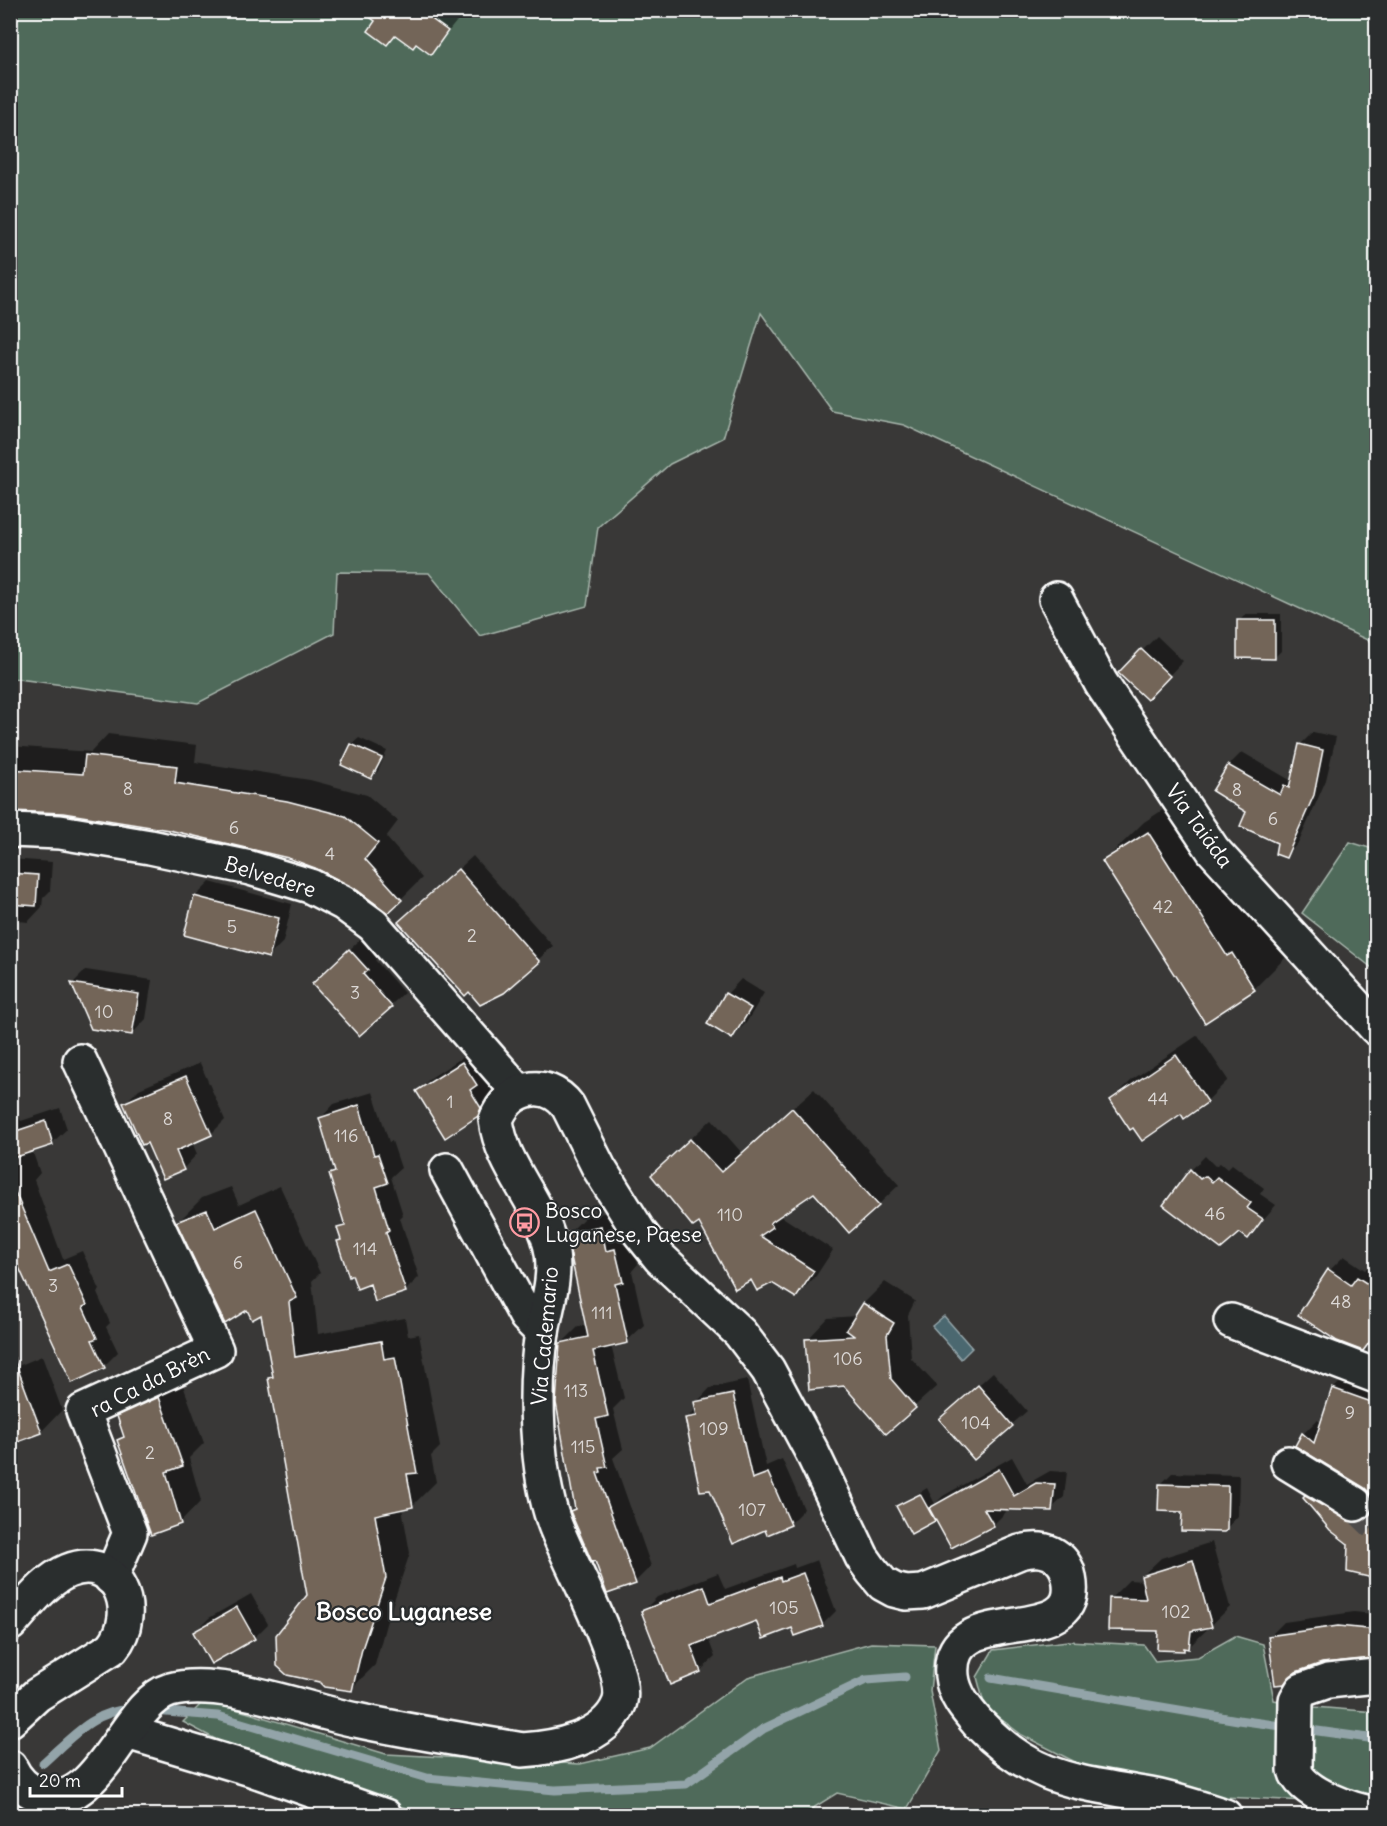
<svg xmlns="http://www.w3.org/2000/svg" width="1387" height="1826" viewBox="0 0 1387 1826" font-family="Delius,sans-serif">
<rect width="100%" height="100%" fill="#393837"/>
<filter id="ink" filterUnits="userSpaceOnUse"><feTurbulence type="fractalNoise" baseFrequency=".0167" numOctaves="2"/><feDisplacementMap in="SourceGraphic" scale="12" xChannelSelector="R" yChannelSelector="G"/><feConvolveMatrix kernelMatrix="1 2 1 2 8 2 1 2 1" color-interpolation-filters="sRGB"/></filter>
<g filter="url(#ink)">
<g fill="#4f6b5a" stroke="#a7b5ac" stroke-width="1.5">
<path d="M11,11H1376V644L904,425L832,411L761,313L723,438L670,464L598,527L587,606L480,636L429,573L337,572L334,633L198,703L11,678Z"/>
<path d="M1350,842L1376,850V971L1302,913Z"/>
<path d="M1235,1636L1263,1644L1274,1700L1314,1707L1376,1712V1800L1353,1803L1222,1797L1136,1776L1085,1767L1022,1735L985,1707L977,1677L993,1650L1068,1641L1144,1645L1155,1661L1198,1657Z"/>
<path d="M871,1643L935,1645L930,1691L941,1750L907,1809L837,1793L802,1815L433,1816L313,1781L253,1759L183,1722L205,1700L386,1754L580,1764L650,1748L748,1677Z"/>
</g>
<path fill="#4b676f" stroke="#93a4a9" stroke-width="1.5" d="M944,1316L972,1348L961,1359L932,1326Z"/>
<g fill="#0007">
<path d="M381,10H453L461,16L431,53L396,34L387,43L377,21Z"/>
<path d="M1246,614H1281V651L1274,658L1239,621Z"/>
<path d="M1157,636L1183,661L1161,684L1120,673Z"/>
<path d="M1313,732L1336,737L1326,780L1299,842L1286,856L1279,842L1248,811L1214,791L1229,765L1242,752L1290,780L1300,745Z"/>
<path d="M108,734L197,745L195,762L310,780L367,795L398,821L386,837L422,878L401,899L355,886L316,867L289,857L169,829L61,812L10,810V746L91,752Z"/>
<path d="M359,738L387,751L378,771L371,778L343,764L352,744Z"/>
<path d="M1189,793L1294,949L1254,989L1205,1021L1104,861L1144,822Z"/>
<path d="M473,856L553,946L503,992L400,922Z"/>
<path d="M10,859L52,862L50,891L43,898L42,907L28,922L10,920Z"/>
<path d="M210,882L292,904L283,942L269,956L195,897Z"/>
<path d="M363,937L380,956L375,960L404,993L359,1034L327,971Z"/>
<path d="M86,970L152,980L146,1019L132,1034L72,984Z"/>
<path d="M741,979L764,993L746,1023L732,1037L709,1023L727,994Z"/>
<path d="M1198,1035L1228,1080L1207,1101L1182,1112L1111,1100L1133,1079Z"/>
<path d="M477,1048L484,1076L495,1093L492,1101L478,1115L417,1091L432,1077Z"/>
<path d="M200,1063L225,1120L211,1134L192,1142L197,1154L183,1169L148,1141L125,1103L139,1089Z"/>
<path d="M814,1089L899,1185L878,1205L814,1191L781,1216L833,1250L816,1276L796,1296L674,1154L712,1119L742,1153Z"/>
<path d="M373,1092L389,1142L392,1141L401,1168L391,1177L403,1215L400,1218L419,1277L405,1291L371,1283L339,1241L342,1238L339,1229L345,1222L330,1174L336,1168L320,1119L334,1104Z"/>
<path d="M10,1103L21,1121L60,1108L67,1129L52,1143L32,1150L40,1173L34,1180L63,1259L82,1251L100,1290L97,1293L110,1323L106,1327L118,1352L104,1366L10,1244Z"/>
<path d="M1205,1156L1215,1166L1220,1163L1227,1169L1232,1164L1264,1188L1260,1194L1276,1205L1248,1237L1191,1170Z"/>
<path d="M280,1186L320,1273L312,1281L318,1334L405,1318L408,1336L419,1334L440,1447L431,1456L436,1482L412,1506L402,1508L410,1553L386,1624L375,1665L351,1689L308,1595L270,1378L274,1374L262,1313L248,1308L178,1222L202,1198L231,1187L239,1205Z"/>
<path d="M617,1210L631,1233L638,1264L632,1271L644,1325L627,1341L611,1345L624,1398L613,1409L623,1449L613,1458L651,1566L635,1582L596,1559L572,1511L576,1507L558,1415L561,1344L578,1327L587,1325L568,1234L585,1217Z"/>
<path d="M1344,1256L1365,1270L1372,1263L1376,1267V1341L1373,1339L1363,1349L1300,1314L1330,1270Z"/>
<path d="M885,1282L915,1301L908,1315L911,1358L937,1386L886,1432L807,1340L828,1318L856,1316L864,1303Z"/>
<path d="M10,1348L18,1366L42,1356L62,1410L41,1432L10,1443Z"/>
<path d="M993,1372L1027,1411L974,1458L941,1419Z"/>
<path d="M1348,1374L1376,1384V1656L1270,1636L1284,1622L1354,1612L1374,1614L1376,1577L1350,1544L1305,1498L1321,1482L1360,1506L1374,1508L1373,1495L1303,1434L1317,1420L1322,1423L1333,1389Z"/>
<path d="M180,1377L204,1443L189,1458L201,1501L180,1523L119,1440L125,1434L119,1416L140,1395Z"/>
<path d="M747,1380L766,1466L782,1459L804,1509L790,1523L686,1419L697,1408L696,1403L710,1388Z"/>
<path d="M1012,1457L1027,1484L1050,1471L1067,1472L1064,1497L1051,1509L1004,1508L1006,1512L993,1525L936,1518L934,1520L898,1506L927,1488L935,1504L943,1496Z"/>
<path d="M1172,1473L1239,1475L1238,1516L1224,1531L1183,1511L1160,1485Z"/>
<path d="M1212,1542L1230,1607L1189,1647L1183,1649L1160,1629L1110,1599L1129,1580L1143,1581L1142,1576L1161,1558Z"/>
<path d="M817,1560L836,1611L822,1625L793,1626L757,1619L708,1638L715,1657L700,1671L643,1611L657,1597L718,1573L725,1589L794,1564L795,1568Z"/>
<path d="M251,1594L268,1624L254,1638L195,1632L209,1618Z"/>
</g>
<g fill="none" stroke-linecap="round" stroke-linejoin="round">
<g stroke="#93a4a9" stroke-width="9">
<path d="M991,1678L1238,1720L1376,1739"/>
<path d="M153,1711L218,1716L427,1778L555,1790L686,1784L763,1729L866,1680L905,1677"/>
<path d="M43,1763C68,1741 96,1707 133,1710"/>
</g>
</g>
<g fill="#736559" stroke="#fff" stroke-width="1.5">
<path d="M360,10H439L433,20L448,31L431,55L416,44L413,48L395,35L387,45L368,31L375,21Z"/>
<path d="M1237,620H1275V659L1237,658Z"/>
<path d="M1141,649L1170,676L1147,700L1118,673Z"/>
<path d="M351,744L382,758L371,779L341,765Z"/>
<path d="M1299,744L1323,750L1314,795L1286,858L1275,854L1277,843L1240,826L1246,812L1212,791L1228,765L1280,795L1284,785L1289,788Z"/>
<path d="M85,755L177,766L175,783L287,801L345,816L378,843L365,859L402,900L388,913L354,888L315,868L288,858L169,830L63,813L10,811V769L83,774Z"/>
<path d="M1148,832L1227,956L1232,953L1255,990L1205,1023L1102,861Z"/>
<path d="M458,869L540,962L504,993L480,1005L469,992L465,996L398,922Z"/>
<path d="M10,873L38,875L36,906L10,904Z"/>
<path d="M194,896L279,918L269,958L184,935Z"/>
<path d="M349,949L368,970L363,974L392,1007L359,1036L312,984Z"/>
<path d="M71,983L139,994L132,1035L91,1029Z"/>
<path d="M725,993L751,1008L732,1039L707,1024Z"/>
<path d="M1176,1055L1208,1102L1184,1119L1181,1114L1142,1141L1133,1128L1130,1130L1110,1100Z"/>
<path d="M462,1062L477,1085L470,1090L481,1108L478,1116L445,1138L416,1091Z"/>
<path d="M186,1076L212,1135L176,1151L184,1170L163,1179L147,1143L142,1145L123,1103Z"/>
<path d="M359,1105L374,1155L378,1154L388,1183L376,1187L389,1230L386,1232L406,1292L375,1302L370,1284L357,1289L352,1275L349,1277L337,1241L341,1240L337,1228L345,1226L329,1174L335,1172L319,1118Z"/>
<path d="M792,1108L879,1206L849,1233L814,1193L770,1223L773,1227L760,1236L814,1271L796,1298L772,1283L757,1291L751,1280L735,1289L699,1223L693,1227L651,1175L690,1139L721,1172Z"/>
<path d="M46,1121L53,1145L10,1159V1133Z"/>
<path d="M1190,1169L1200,1179L1205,1176L1212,1182L1217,1177L1251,1203L1247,1208L1263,1219L1248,1239L1240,1233L1221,1249L1163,1205Z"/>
<path d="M10,1180L49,1272L68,1264L87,1305L83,1307L97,1338L92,1340L105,1368L72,1383L10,1248Z"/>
<path d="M256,1209L297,1298L289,1302L295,1357L381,1341L384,1359L395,1357L417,1473L407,1474L413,1507L375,1515L386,1578L362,1649L352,1691L324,1687L319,1682L287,1675L277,1666L276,1635L307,1595L268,1378L273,1377L261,1315L252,1320L247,1310L225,1324L176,1222L207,1210L215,1228Z"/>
<path d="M601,1226L606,1251L615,1249L623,1282L615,1284L628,1343L593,1351L608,1416L596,1419L607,1467L600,1468L601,1472L597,1473L636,1584L607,1594L595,1561L592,1562L570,1511L575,1509L556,1403L560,1343L588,1337L566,1233Z"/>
<path d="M1328,1269L1351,1285L1357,1277L1377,1290V1332L1363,1351L1337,1341L1298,1315Z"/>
<path d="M863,1303L894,1323L887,1335L891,1379L916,1408L886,1434L844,1386L809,1390L805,1339L854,1336L846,1330Z"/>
<path d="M10,1356H13L42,1433L10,1445Z"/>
<path d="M978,1385L1013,1426L974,1460L939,1419Z"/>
<path d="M1332,1388L1377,1404V1579L1347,1572L1348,1544L1330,1530L1303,1498L1305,1496L1354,1523L1364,1520L1371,1514L1374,1505L1372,1496L1365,1488L1295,1446L1302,1433L1314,1443Z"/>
<path d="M733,1394L752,1479L768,1473L791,1525L767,1535L765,1530L733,1544L710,1490L700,1491L685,1418L697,1416L694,1402Z"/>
<path d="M159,1397L183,1466L166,1472L181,1524L151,1535L117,1440L124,1437L117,1416Z"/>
<path d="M999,1469L1014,1496L1036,1483L1055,1484L1052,1511L984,1509L994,1526L951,1548L929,1508Z"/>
<path d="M1159,1484L1228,1486L1227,1530L1224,1532L1181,1531L1182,1512L1158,1511Z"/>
<path d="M920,1494L935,1521L911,1534L896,1506Z"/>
<path d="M1193,1560L1212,1627L1191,1631L1189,1649L1184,1648V1651L1157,1650L1158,1631L1108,1630L1109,1598L1146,1599L1141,1576Z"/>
<path d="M803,1573L823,1626L795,1636L792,1628L763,1639L756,1621L691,1646L701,1672L670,1685L641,1611L704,1586L710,1603L780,1577L781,1581Z"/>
<path d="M237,1607L255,1639L211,1664L193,1632Z"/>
<path d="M1338,1626L1377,1630V1658L1322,1663L1296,1672L1284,1684L1275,1685L1268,1636Z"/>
</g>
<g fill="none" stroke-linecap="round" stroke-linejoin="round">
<path stroke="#4d4c4b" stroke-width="33" stroke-dasharray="33 16" stroke-linecap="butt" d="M1355,1504L1376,1524"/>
<defs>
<g id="minor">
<path d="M1056,599L1101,683L1213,850L1376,1028"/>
<path d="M10,830L60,832L150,847L250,868L310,886L343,903L373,925L519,1092"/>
<path d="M80,1061L216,1350L83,1411L130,1533L111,1578"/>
<path d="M447,1170L526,1316L542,1332"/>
<path d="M1231,1321L1376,1376"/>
<path d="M1288,1463L1355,1504"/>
<path d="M10,1624C27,1606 44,1581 68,1571C116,1551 143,1611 112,1648L37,1695L10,1720"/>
<path d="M1376,1676L1328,1681L1302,1690L1296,1700L1295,1770C1301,1794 1355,1811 1376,1814"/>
<path d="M127,1732L251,1769L385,1816"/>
<path d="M10,1767C16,1780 26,1790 39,1795C98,1816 125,1703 170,1690C220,1676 305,1710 356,1720C411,1732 467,1740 522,1750C555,1748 605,1739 619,1704C632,1673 566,1558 554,1522C536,1471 533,1387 542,1333C546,1306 556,1281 552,1253C544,1204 502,1169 496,1120C508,1087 546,1077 568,1106L599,1168L639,1232L660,1258L740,1333L768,1370L812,1452L862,1557L872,1571L883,1584L894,1590L906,1593L923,1592L1020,1552C1031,1549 1041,1548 1051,1553C1061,1558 1067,1566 1069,1577C1085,1655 945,1595 952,1676C954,1695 966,1709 978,1723C1035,1782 1075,1781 1150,1795C1176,1800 1200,1808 1225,1816"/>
</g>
</defs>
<use href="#minor" stroke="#fff" stroke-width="38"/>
<use href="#minor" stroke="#2a2d2e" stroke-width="33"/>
</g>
</g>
<defs>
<symbol id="bus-ring" viewBox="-11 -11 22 22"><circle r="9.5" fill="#2a2d2e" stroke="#ff9aa2" stroke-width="1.5"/><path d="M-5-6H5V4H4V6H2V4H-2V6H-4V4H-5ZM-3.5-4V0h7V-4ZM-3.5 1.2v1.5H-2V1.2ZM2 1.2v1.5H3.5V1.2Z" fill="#ff9aa2"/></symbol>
</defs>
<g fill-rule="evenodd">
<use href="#bus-ring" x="508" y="1206" width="33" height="33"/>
</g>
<g text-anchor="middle" stroke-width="4.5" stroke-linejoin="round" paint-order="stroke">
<g font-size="18" fill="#dcd8d6">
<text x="128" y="795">8</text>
<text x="1237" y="796">8</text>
<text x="1273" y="825">6</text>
<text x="234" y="834">6</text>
<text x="330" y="860">4</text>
<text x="1163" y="913">42</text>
<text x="232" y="933">5</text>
<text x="472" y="942">2</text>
<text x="355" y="999">3</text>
<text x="104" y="1018">10</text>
<text x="1158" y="1105">44</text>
<text x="450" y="1108">1</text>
<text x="168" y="1125">8</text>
<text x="346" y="1142">116</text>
<text x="1215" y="1220">46</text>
<text x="730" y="1221">110</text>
<text x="365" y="1255">114</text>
<text x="238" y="1269">6</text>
<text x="53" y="1292">3</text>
<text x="1341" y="1308">48</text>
<text x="602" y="1319">111</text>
<text x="848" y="1365">106</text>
<text x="576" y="1397">113</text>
<text x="1350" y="1419">9</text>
<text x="976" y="1429">104</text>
<text x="714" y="1435">109</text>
<text x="583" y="1453">115</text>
<text x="150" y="1459">2</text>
<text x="752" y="1516">107</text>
<text x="784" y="1614">105</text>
<text x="1176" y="1618">102</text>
</g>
<g font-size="21" fill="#fff" stroke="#2a2d2e">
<text transform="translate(1199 826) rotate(54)" y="7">Via Taiáda</text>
<text transform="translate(270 877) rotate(17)" y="7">Belvedere</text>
<text transform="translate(545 1336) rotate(-85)" y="7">Via Cademario</text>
<text transform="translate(150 1382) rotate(-27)" y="7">ra Ca da Brèn</text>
</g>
<g font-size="21" fill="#fff" stroke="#2a2d2e" text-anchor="start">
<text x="545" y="1218">Bosco<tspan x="545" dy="24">Luganese, Paese</tspan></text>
</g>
<g font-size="24" font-weight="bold" fill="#fff" stroke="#2a2d2e">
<text x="404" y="1620">Bosco Luganese</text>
</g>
</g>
<rect width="1387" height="1826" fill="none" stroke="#2a2d2e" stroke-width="36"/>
<rect x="18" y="18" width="1351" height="1790" fill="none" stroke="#fff" stroke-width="2" filter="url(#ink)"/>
<path d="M30 1787v9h92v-9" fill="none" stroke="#ffffff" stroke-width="3"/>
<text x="39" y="1787" font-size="18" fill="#ffffff" stroke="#2a2d2e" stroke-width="4.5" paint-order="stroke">20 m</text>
</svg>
